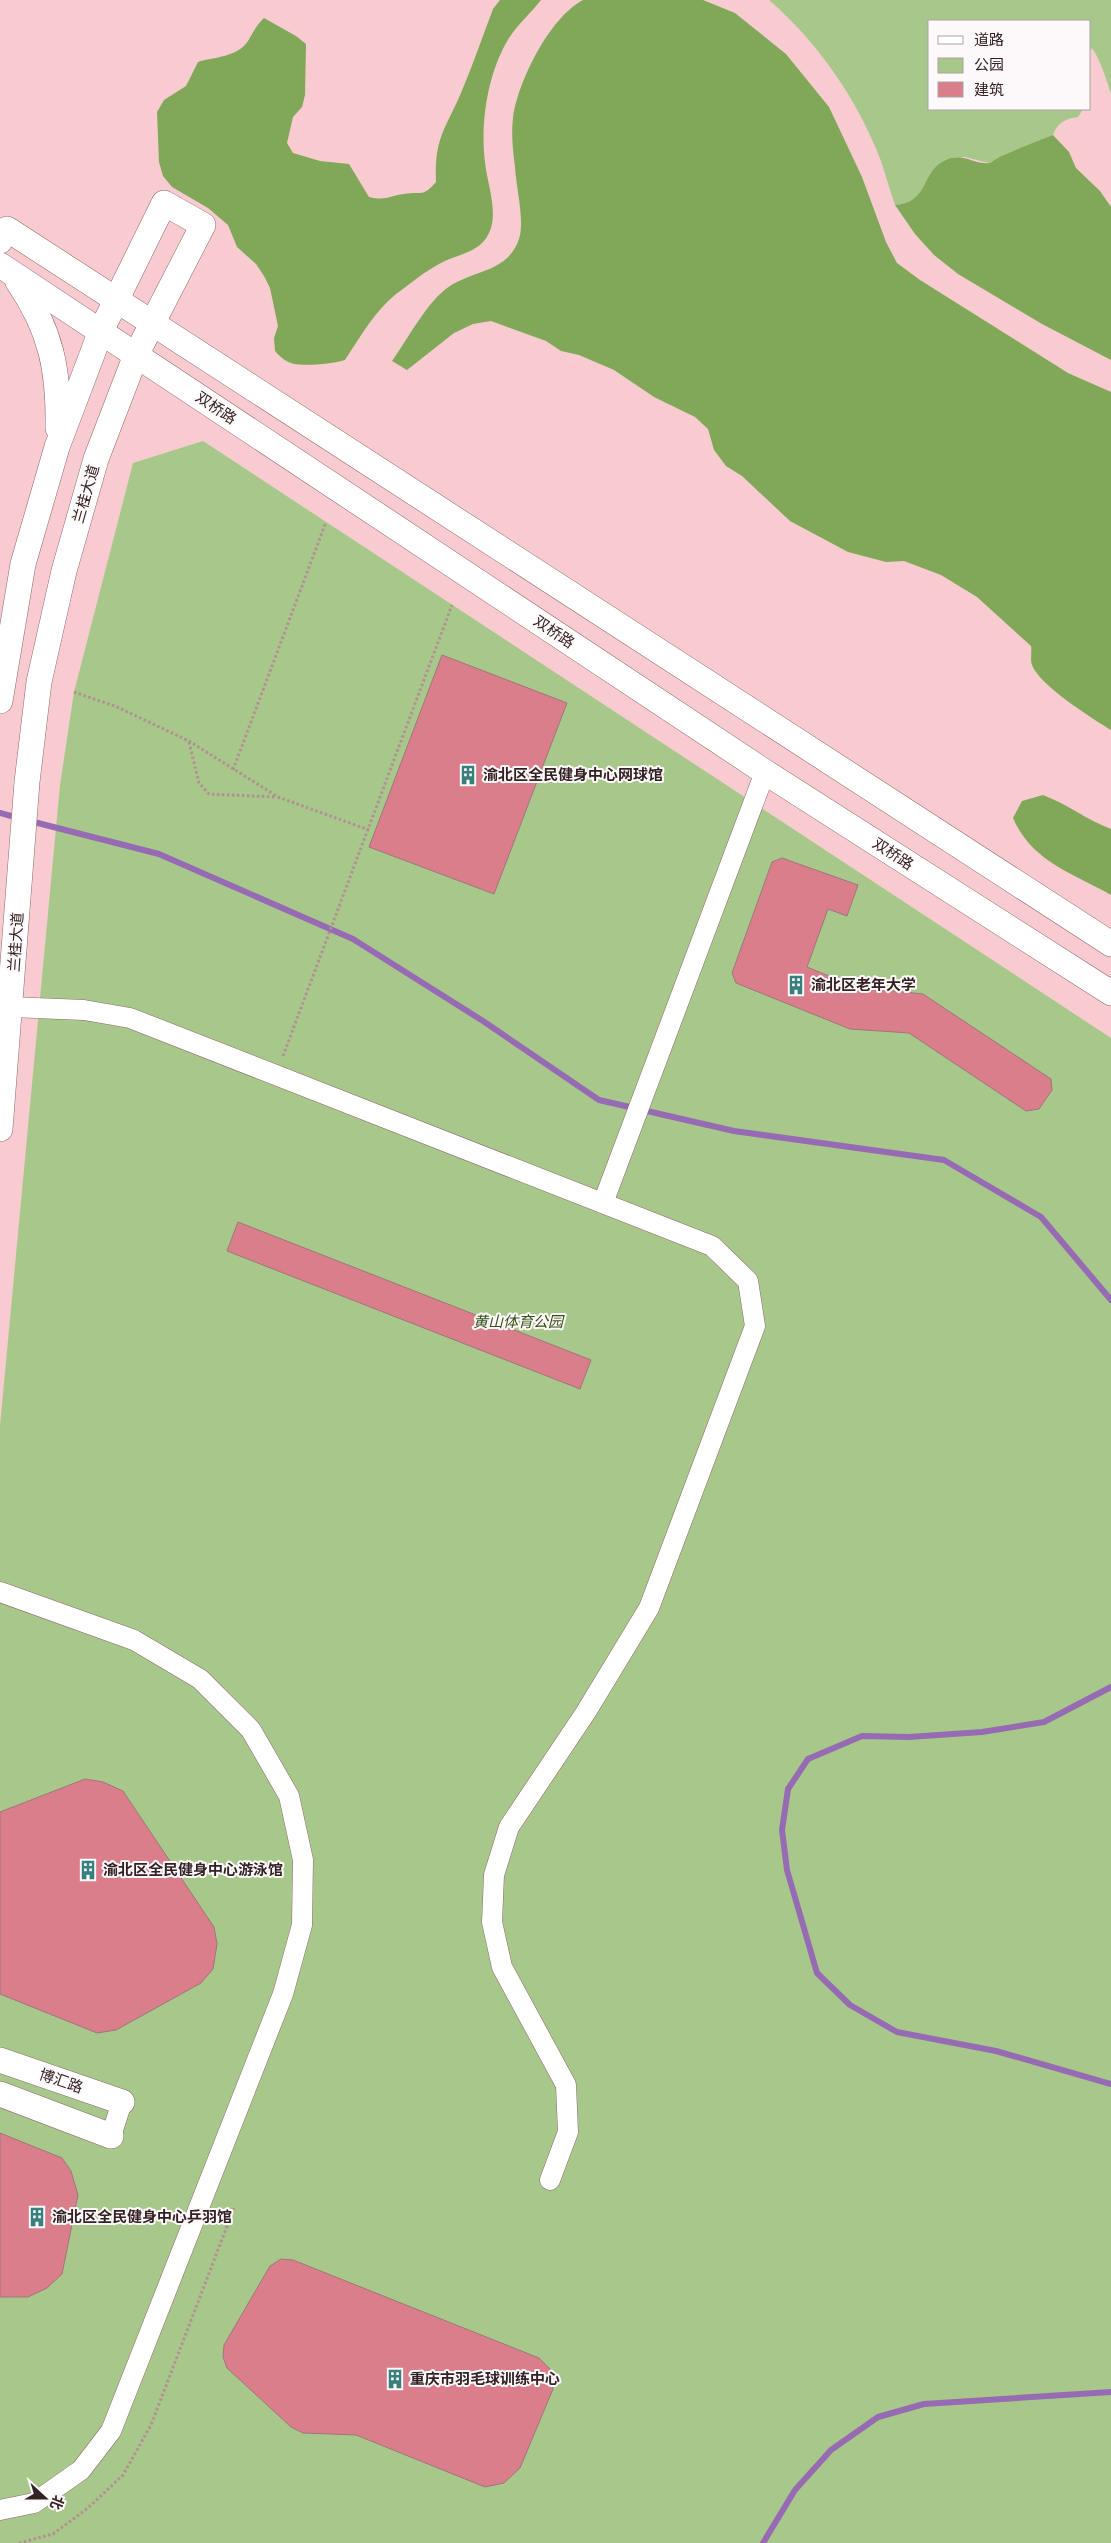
<svg xmlns="http://www.w3.org/2000/svg" width="1111" height="2543" viewBox="0 0 1111 2543" font-family="Georgia,'Noto Sans SC',serif">
<rect width="100%" height="100%" fill="#f8cbd0"/>
<g fill="#a8c88b">
<path d="M769,0H1111V94C1106,79 1101,61 1092,48L1090,51V21H930V109H1083L1078,117C1065,119 1058,122 1053,135L989,163L965,157H954L931,174L917,197L906,204L895,205C888,185 883,163 874,144C851,90 813,38 769,0Z"/>
<path d="M203,441L1111,1038V2543H0V1426L60,785L74,692L133,463Z"/>
</g>
<g fill="#81a859">
<path d="M500,0H541C531,13 518,24 509,38C488,72 480,122 485,162C487,183 499,213 489,233C480,253 457,254 439,264C424,272 410,284 396,294C375,311 360,337 345,360C333,364 307,366 294,364C286,362 280,357 275,351L274,338L278,326L270,288L264,276L256,264L237,247L228,225L208,208L172,187L163,176L159,162L157,112L164,100L186,86L198,62C214,57 238,57 248,41C254,31 255,27 264,18L296,36L306,44L305,95L302,107L293,117L287,143L293,153L320,161L349,164L369,197C386,201 389,196 404,194C422,191 422,198 436,182C434,135 447,128 463,88C474,62 483,35 493,9Z"/>
<path d="M583,0H703L735,13L786,54L829,107L862,177L886,242L897,263L920,280L1068,373L1111,392V730C1093,719 1039,685 1032,665C1030,660 1032,652 1031,646L977,597L941,575L904,561L886,562L848,552L790,521L742,476L726,466L714,450L708,429L695,417L654,397L614,370L579,355L561,351L546,341L491,321L473,324L454,333L407,370L392,361C408,339 427,301 450,286C474,270 508,272 519,239C525,221 516,187 515,167C513,152 511,133 513,118C518,81 550,17 583,0Z"/>
<path d="M1053,135L1069,152L1076,168L1100,191L1111,207V360L1042,324L958,274L934,255L915,234L895,205C929,203 921,172 944,161C963,151 972,165 989,163C993,162 998,157 1002,156C1019,148 1036,142 1053,135Z"/>
<path d="M1043,795C1067,804 1087,820 1111,829V895C1072,873 1032,862 1013,818L1022,801Z"/>
</g>
<g fill="none" stroke-linecap="round" stroke-linejoin="round">
<g stroke="#966bb3" stroke-width="6">
<path d="M0,813L18,818"/>
<path d="M30,821L159,854L353,939L483,1021L599,1100L734,1131L944,1160L1041,1217L1111,1300"/>
<path d="M1111,1687L1044,1722L982,1732L909,1737L862,1736L808,1759L788,1789L782,1830L787,1870L817,1973L850,2005L897,2032L996,2051L1111,2084"/>
<path d="M763,2543L795,2490L831,2450L878,2417L924,2404L1111,2392"/>
</g>
</g>
<g fill="#db7e8c" stroke="#9e767b">
<path d="M442,655L567,703L494,894L369,847Z"/>
<path d="M782,858L858,885L847,916L828,909L807,967L856,987L923,994L1051,1079L1052,1090L1039,1109L1026,1111L909,1033L850,1029L736,983L732,973L772,862Z"/>
<path d="M238,1222L591,1360L580,1389L227,1251Z"/>
<path d="M85,1779L103,1782L123,1791L214,1927L217,1944L213,1969L201,1983L116,2030L97,2033L0,1994V1812Z"/>
<path d="M0,2133L62,2158L71,2171L78,2195L62,2274L47,2288L28,2297H0Z"/>
<path d="M281,2259L293,2260L539,2358L551,2370L553,2389L520,2468L504,2483L485,2487L356,2435L303,2433L291,2427L227,2368L223,2357L224,2345L270,2266Z"/>
</g>
<g fill="none" stroke-linecap="round" stroke-linejoin="round">
<defs>
<g id="minor">
<path d="M11,1007L84,1010L130,1018L712,1246L748,1281L755,1326L649,1608L586,1712L509,1827L494,1875L492,1922L502,1967L566,2085L568,2132L550,2180"/>
<path d="M603,1203L765,772"/>
<path d="M0,1592L134,1640L200,1679L251,1730L289,1796L303,1860L302,1925L283,1994L111,2431L81,2470L34,2503L0,2510"/>
<path d="M111,2136L122,2102"/>
</g>
<g id="major">
<path d="M0,241L7,229L1111,944"/>
<path d="M0,265L765,772L1111,993"/>
<path d="M18,282C51,330 59,370 58,428"/>
<path d="M0,701L23,564L57,447L101,331L164,203L203,225L136,355L96,459L64,571L39,682L27,782L0,1129"/>
<path d="M0,2060L122,2102"/>
<path d="M0,2094L111,2136"/>
</g>
</defs>
<use href="#minor" stroke="#8f676c" stroke-width="21"/>
<use href="#major" stroke="#8f676c" stroke-width="26"/>
<g stroke="#b28f93" stroke-width="3" stroke-dasharray="2.5 2.5" stroke-linecap="butt">
<path d="M74,692L117,707L189,741L278,797L369,830"/>
<path d="M189,742L199,783L209,794L276,797"/>
<path d="M233,770L326,522"/>
<path d="M283,1056L452,605"/>
<path d="M19,2543L53,2534L88,2508L123,2475L151,2425L234,2208"/>
</g>
<use href="#minor" stroke="#fff" stroke-width="20"/>
<use href="#major" stroke="#fff" stroke-width="25"/>
</g>
<defs>
<symbol id="building-bare" viewBox="-9 -9 18 18"><path d="M-4-6H4V6H1V3H-1V6H-4ZM-2.5-4.3h1.7v1.8h-1.7ZM.8-4.3h1.7v1.8H.8ZM-2.5-1h1.7V.8h-1.7ZM.8-1h1.7V.8H.8Z" fill="#38807d" stroke="#fdf8f9" stroke-width="2.5" paint-order="stroke"/></symbol>
</defs>
<g fill-rule="evenodd">
<use href="#building-bare" x="454" y="761" width="28" height="28"/>
<use href="#building-bare" x="782" y="971" width="28" height="28"/>
<use href="#building-bare" x="74" y="1856" width="28" height="28"/>
<use href="#building-bare" x="23" y="2203" width="28" height="28"/>
<use href="#building-bare" x="381" y="2365" width="28" height="28"/>
</g>
<g text-anchor="middle" stroke-width="4" stroke-linejoin="round" paint-order="stroke">
<g font-size="15" fill="#332224" stroke="#fdf8f9">
<text transform="translate(216 408) rotate(34)" y="5">双桥路</text>
<text transform="translate(86 494) rotate(-74)" y="5">兰桂大道</text>
<text transform="translate(554 632) rotate(34)" y="5">双桥路</text>
<text transform="translate(893 854) rotate(33)" y="5">双桥路</text>
<text transform="translate(16 942) rotate(-86)" y="5">兰桂大道</text>
<text transform="translate(61 2081) rotate(19)" y="5">博汇路</text>
</g>
<g font-size="15" font-weight="bold" fill="#332224" stroke="#fdf8f9" text-anchor="start">
<text x="483" y="780">渝北区全民健身中心网球馆</text>
<text x="811" y="990">渝北区老年大学</text>
<text x="103" y="1875">渝北区全民健身中心游泳馆</text>
<text x="52" y="2222">渝北区全民健身中心乒羽馆</text>
<text x="410" y="2384">重庆市羽毛球训练中心</text>
</g>
<g font-size="15" font-style="italic" fill="#354f17" stroke="#fdf8f9">
<text x="518" y="1327">黄山体育公园</text>
</g>
</g>
<rect x="928" y="20" width="162" height="90" fill="#fdf8f9" stroke="#aca2a4"/>
<rect x="938" y="36" width="25" height="8" fill="#ffffff" stroke="#aca2a4"/>
<text x="974" y="45" font-size="15" fill="#332224">道路</text>
<rect x="938" y="58" width="25" height="15" fill="#a8c88b" stroke="#aca2a4"/>
<text x="974" y="70" font-size="15" fill="#332224">公园</text>
<rect x="938" y="82" width="25" height="15" fill="#db7e8c" stroke="#aca2a4"/>
<text x="974" y="95" font-size="15" fill="#332224">建筑</text>
<g transform="translate(45 2498) rotate(111)" stroke="#fdf8f9" stroke-width="4" paint-order="stroke">
<path d="M0-4L9 19L0 12L-9 19Z" fill="#332224"/>
<text y="-8" font-size="14" font-weight="bold" text-anchor="middle" fill="#332224">北</text>
</g>
</svg>
